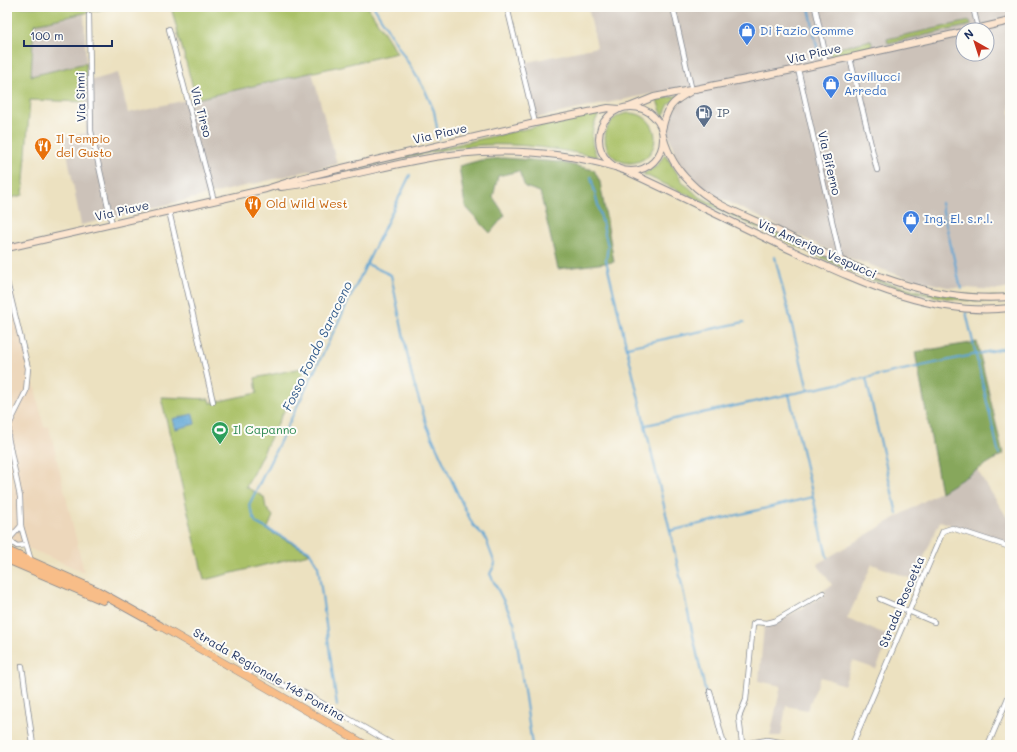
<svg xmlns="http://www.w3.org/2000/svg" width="1017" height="752" viewBox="0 0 1017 752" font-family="Mali,sans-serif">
<rect width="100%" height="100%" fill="#fdfcf7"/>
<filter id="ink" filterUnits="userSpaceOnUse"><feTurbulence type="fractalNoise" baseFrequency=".025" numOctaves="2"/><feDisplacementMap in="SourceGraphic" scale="8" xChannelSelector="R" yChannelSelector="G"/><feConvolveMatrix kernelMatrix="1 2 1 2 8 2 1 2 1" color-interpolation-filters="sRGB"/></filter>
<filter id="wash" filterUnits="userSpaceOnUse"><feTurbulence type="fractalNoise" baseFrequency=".012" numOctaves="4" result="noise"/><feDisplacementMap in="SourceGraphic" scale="16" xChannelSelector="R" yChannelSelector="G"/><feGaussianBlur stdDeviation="0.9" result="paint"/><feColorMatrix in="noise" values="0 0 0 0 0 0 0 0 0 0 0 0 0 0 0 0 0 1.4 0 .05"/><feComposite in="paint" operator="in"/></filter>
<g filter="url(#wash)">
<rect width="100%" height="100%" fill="#ece1c0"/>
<path fill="#edd7bb" d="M7,266L44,427L49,426L84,572L7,539Z"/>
<g fill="#ccc2b9" fill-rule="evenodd">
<path d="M588,7H1010V288L999,290L947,287L901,276L835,253L705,191L678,162L668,133L670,115L679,103L688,99L684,87L536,118L523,63L597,47ZM963,30H987V54H963Z"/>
<path d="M84,14L86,63L31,76L34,24Z"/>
<path d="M312,72L337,164L81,225L64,137L86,133V82L118,73L128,113Z"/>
<path d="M977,470L1010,522V545L940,521L914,580L872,564L847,619L891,636L876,669L853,661L844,685L821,677L807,710L786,706L781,736H770L781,686L759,681L764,626L769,627L826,594L824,590L832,585L817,564Z"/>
</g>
<g fill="#aac167" stroke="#627862">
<path d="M7,7H113L34,24L31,76L86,63V102L30,100L23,195L7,199Z"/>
<path d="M171,7H368L397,53L196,99Z"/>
<path d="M970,21L971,25L888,43L887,39Z"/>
<path d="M871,40L873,48L830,58L831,50Z"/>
<path d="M680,95L669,104L663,117L657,100Z"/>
<path d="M600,112C591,128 589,140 597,157C559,149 521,143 482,145C436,148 390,162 345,172L344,170Z"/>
<circle cx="630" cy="138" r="25"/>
<path d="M665,154L682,181L698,196L860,273L881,281L923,292L1010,298V300C959,304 911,294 863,277L643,174L657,166Z"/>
<path d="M306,367L246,487L264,497L266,508L273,516L267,530L308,552L309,554L204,580L161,397L209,399L210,403L257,393L255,378Z"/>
</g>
<g fill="#87a75c" stroke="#516b5d">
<path d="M503,158L559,162L594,170L600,182L614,262L558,269L540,192L525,187L519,171L498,176L493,197L505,215L490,233L465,206L459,166L481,160Z"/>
<path d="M977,342L1003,454L941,492L915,352Z"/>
</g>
<path fill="#5ea5d4" stroke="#3c6a99" d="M193,414L195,424L175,429L172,419Z"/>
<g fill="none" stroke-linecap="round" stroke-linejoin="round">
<g stroke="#5ea5d4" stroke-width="2">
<path d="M374,7L425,90L434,111L439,139"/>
<path d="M809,7L819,57"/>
<path d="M591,177L608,246L606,260L670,531L707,699"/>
<path d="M941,203L961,289"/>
<path d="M775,257L808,390"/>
<path d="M367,264L391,275L412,377L427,426L461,501L473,525L485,537L495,564L490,574L514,622L532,745"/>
<path d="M966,312L999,454"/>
<path d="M627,347L744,322"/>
<path d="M866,378L897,514"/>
<path d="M789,394L827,557"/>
<path d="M646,425L1010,347"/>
<path d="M670,531L813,497"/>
<path d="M337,706L318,566L309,551L256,523L249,505L410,175"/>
</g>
</g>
</g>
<g filter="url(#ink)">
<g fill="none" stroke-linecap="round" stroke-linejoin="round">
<defs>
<g id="street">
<path d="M507,7L535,123"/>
<path d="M673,7L692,91"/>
<path d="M815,7L824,48L825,63"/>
<path d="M973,7L978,28"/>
<path d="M89,15L91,131L112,224"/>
<path d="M169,29L214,201"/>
<path d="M850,58L877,170"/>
<path d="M798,69L841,261"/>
<path d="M169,211L213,402"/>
<path d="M7,282L28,368L26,391L9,425L8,437L20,497L21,526L31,561"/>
<path d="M7,538L11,537L21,526"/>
<path d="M7,539L17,546L26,545"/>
<path d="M880,599L934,622"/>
<path d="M22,666L33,745"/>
<path d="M247,675L252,671H256L285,686L301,691L394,745"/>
<path d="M710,691L724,745"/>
<path d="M742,743L739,717L746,700L753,624L756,622L767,623L775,621L823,593"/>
<path d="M737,745L767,740L800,745"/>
<path d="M852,745L943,531L952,528L1010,547"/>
<path d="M988,745L1010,693"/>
</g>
<g id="secondary">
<path d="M971,30L1010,21"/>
<path d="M629,107L654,97L798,69L963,32"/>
<circle cx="631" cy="139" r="32"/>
<path d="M662,130C667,108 671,102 690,92"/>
<path d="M663,136C668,154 676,169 690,182C712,205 746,216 774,229C850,265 923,304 1010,297"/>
<path d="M626,171C683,197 739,226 795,252C862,283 934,317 1010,308"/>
<path d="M281,187C326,182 369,170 413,161C481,147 548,148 615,167"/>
<path d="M7,248L266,189L301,178L363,163L535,123L608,108L620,109"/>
</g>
<path id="primary" d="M160,626L366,745"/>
<g id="highway">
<path d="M7,551L97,591L160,626"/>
<path d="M7,559L103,600"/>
</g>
</defs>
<use href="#street" stroke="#84888f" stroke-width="6"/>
<use href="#secondary" stroke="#84888f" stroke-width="8"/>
<use href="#primary" stroke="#84888f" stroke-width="8"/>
<use href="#highway" stroke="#84888f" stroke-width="10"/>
<use href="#street" stroke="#fff" stroke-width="4.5"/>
<use href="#secondary" stroke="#fce5cf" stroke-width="6"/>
<use href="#primary" stroke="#f8bd88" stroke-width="7"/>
<use href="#highway" stroke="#f8bd88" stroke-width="8"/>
</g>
</g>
<defs>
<symbol id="shop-pin" viewBox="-11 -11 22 30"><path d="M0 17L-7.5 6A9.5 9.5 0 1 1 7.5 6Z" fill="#3f7fe0" stroke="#fdfcf7"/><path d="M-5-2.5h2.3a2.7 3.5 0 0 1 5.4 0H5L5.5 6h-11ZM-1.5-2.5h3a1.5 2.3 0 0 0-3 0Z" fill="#fff"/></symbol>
<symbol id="fuel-pin" viewBox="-11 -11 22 30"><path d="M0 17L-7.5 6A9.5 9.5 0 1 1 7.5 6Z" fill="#5c6f8a" stroke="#fdfcf7"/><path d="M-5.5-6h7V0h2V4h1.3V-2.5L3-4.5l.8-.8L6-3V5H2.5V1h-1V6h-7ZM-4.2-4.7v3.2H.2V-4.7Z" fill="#fff"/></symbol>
<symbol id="restaurant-pin" viewBox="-11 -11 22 30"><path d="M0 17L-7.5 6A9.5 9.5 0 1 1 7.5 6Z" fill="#e8710a" stroke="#fdfcf7"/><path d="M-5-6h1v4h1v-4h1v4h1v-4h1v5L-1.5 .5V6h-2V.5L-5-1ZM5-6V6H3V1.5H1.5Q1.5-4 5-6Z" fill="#fff"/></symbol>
<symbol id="stadium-pin" viewBox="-11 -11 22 30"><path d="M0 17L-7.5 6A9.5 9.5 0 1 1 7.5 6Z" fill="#2e9e5b" stroke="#fdfcf7"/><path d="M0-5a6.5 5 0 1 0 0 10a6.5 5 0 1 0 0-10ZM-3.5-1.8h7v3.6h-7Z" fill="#fff"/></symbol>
</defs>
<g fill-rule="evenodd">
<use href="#shop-pin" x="737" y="21" width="20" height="27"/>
<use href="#shop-pin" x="821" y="74" width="20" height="27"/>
<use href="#fuel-pin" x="694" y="103" width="20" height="27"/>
<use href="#restaurant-pin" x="33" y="136" width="20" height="27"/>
<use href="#restaurant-pin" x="243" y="194" width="20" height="27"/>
<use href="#shop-pin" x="901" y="209" width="20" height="27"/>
<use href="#stadium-pin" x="210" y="420" width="20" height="27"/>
</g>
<g text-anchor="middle" stroke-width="4" stroke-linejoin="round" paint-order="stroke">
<g font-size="12" fill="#366cbe" stroke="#fdfcf7" text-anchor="start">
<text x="760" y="35">Di Fazio Gomme</text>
<text x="844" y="81">Gavillucci<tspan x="844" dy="14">Arreda</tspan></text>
<text x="924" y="223">Ing. El. s.r.l.</text>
</g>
<g font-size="12" fill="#1b2f5e" stroke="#fdfcf7">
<text transform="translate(814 54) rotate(-13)" y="4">Via Piave</text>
<text transform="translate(81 97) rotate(-91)" y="4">Via Sinni</text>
<text transform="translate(201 112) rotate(75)" y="4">Via Tirso</text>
<text transform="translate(440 134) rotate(-13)" y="4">Via Piave</text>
<text transform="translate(829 163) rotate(77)" y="4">Via Biferno</text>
<text transform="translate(122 211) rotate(-13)" y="4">Via Piave</text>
<text transform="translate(817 249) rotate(24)" y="4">Via Amerigo Vespucci</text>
<text transform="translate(902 602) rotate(-67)" y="4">Strada Roscetta</text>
<text transform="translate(269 675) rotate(30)" y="4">Strada Regionale 148 Pontina</text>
</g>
<g font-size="12" fill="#4e5e75" stroke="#fdfcf7" text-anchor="start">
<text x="717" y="117">IP</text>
</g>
<g font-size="12" fill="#c56008" stroke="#fdfcf7" text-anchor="start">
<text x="56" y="143">Il Tempio<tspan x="56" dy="14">del Gusto</tspan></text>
<text x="266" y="208">Old Wild West</text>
</g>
<g font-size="12" fill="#27864d" stroke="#fdfcf7" text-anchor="start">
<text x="233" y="434">Il Capanno</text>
</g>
<g font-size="13" font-style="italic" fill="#365e8d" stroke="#fdfcf7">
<text transform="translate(317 346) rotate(-64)" y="5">Fosso Fondo Saraceno</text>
</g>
</g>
<rect width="1017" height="752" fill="none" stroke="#fdfcf7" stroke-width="24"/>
<g transform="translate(975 42) rotate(321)"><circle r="19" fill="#fdfcf7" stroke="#a3aaba"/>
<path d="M0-3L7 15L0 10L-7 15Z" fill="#c8321e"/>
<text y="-6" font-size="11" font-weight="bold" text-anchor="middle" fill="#1b2f5e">N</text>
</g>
<path d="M24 40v6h88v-6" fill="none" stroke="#1b2f5e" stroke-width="2"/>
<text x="30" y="40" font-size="12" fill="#1b2f5e" stroke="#fdfcf7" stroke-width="3" paint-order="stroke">100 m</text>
</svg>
